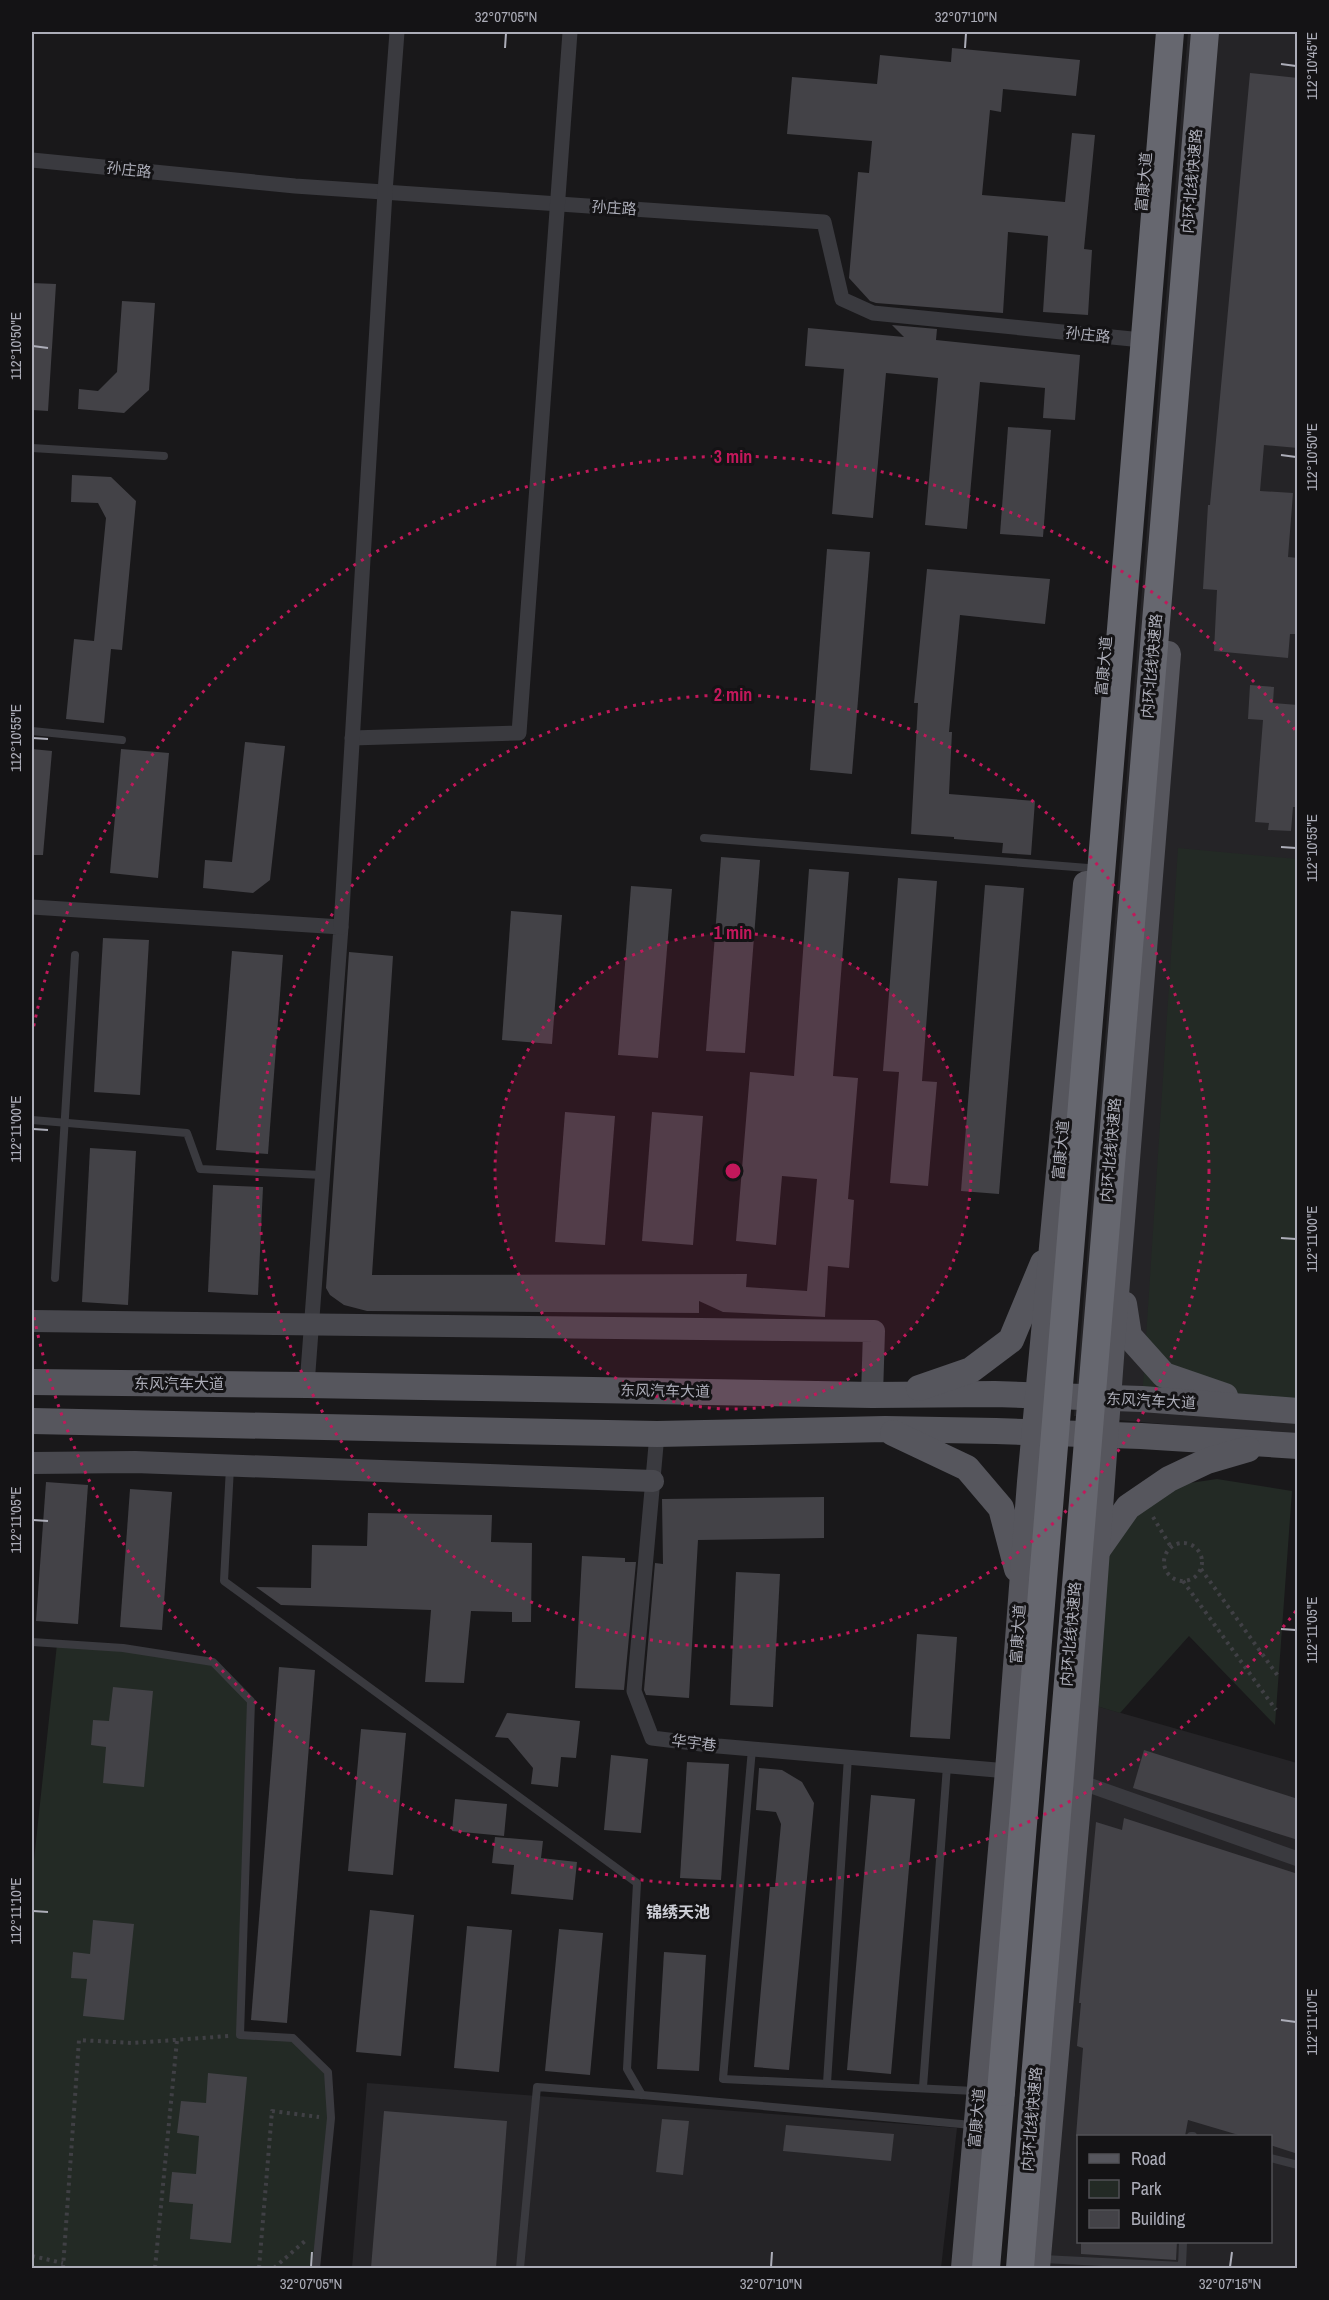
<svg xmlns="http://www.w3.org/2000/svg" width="1329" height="2300" viewBox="0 0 1329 2300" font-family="'Archivo Narrow','Noto Sans SC',sans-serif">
<rect width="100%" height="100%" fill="#19181a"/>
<g fill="#252427" fill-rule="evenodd">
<path d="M1188,32H1297V1436L1074,1416Z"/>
<path d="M1086,1703L1297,1763V2268H1047ZM1078,2136H1270V2242H1078Z"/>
<path d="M367,2083L957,2128L941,2268H352Z"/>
</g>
<g fill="#232a25">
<path d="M1178,848L1297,859V1412L1142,1399Z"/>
<path d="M1217,1479L1292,1491L1275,1725L1189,1636L1120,1713L1086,1703L1096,1569L1134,1514L1176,1485Z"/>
<path d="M57,1644L213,1662L251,1701L240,2035L293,2038L328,2072L331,2118L316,2268H32V1861L34,1860Z"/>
</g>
<g fill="#434247">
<path d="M952,48L1080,60L1076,96L1003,89L1001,112L990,110L982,195L1065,202L1072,133L1095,135L1084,249L1092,250L1088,315L1043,312L1048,236L1008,232L1003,313L876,303L870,301L849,278L858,172L869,173L872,141L787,134L792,77L877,84L880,55L951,62Z"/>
<path d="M1250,73L1298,78V448L1264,445L1260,491L1293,493L1288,557L1298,558V634H1290L1288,658L1214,651L1217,590L1203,589L1208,505H1210Z"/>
<path d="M32,283L56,284L48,411L32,410Z"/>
<path d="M122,301L155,303L149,390L124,413L78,409L79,389L98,391L117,372Z"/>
<path d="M892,325L937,329L936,340L1080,355L1075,420L1043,418L1045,388L980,382L967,529L925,525L938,378L886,373L873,518L832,514L844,369L805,366L808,328L904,337Z"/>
<path d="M1008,427L1051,430L1043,537L1000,534Z"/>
<path d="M72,475L111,477L136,501L122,650L111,649L104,723L66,719L74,639L94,641L106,518L98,503L71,502Z"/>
<path d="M827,549L870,552L852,774L810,770Z"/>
<path d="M927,569L1050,579L1045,624L960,615L949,732H952L949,794L1035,801L1031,855L1002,853L1003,843L954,839V837L911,834L918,703H914Z"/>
<path d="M1250,685L1274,687L1273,703L1298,705V807H1293L1291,831L1268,830L1269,823L1255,822L1263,720L1248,719Z"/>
<path d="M245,742L285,746L270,880L253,893L203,888L205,860L232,862Z"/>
<path d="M32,749L52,751L43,855H32Z"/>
<path d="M121,749L169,753L158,878L110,873Z"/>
<path d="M721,857L760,860L745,1053L706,1051Z"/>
<path d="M809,869L849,872L833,1076L858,1078L848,1199L854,1200L849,1268L828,1266L825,1317L723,1312L699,1301V1313L367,1311L344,1305L330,1295L326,1288L349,952L393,956L372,1275L747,1274L746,1287L807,1291L817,1179L782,1176L776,1245L736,1241L750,1072L794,1076Z"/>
<path d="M898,878L937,881L922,1081L937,1082L928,1186L890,1183L899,1072L883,1071Z"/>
<path d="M985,885L1024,888L999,1194L961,1191Z"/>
<path d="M631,886L672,889L658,1058L618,1055Z"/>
<path d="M511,911L562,915L552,1044L502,1040Z"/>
<path d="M103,938L149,940L140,1095L94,1092Z"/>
<path d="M232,951L283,955L268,1154L216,1150Z"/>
<path d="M565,1112L615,1116L605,1245L555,1242Z"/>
<path d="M652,1112L703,1116L693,1245L642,1241Z"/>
<path d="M90,1148L136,1151L128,1305L82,1302Z"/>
<path d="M213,1185L263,1187L258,1295L208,1292Z"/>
<path d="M46,1482L88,1485L78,1624L36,1621Z"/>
<path d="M130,1489L172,1492L162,1630L120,1627Z"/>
<path d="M824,1497V1538L698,1540L689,1698L646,1695L644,1690L655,1563L663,1564L662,1499Z"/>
<path d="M368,1513L492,1515L491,1542L532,1543L531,1622H512V1612L471,1611L464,1683L425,1682L431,1610L281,1605L256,1587L311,1588L312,1545L367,1546Z"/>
<path d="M582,1556L625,1558V1562H636L624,1690L575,1688Z"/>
<path d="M736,1572L780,1574L773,1707L730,1705Z"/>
<path d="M917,1634L957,1637L950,1739L910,1737Z"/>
<path d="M279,1667L315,1670L287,2023L251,2020Z"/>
<path d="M113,1687L153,1691L144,1787L103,1783L106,1747L91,1745L93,1720L109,1721Z"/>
<path d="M507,1713L580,1721L576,1758L561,1757L558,1787L531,1784L533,1768L508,1738L495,1737Z"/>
<path d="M361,1729L406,1733L393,1875L348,1871Z"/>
<path d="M1144,1750L1298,1799V1840L1133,1788Z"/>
<path d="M611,1755L648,1759L641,1833L604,1830Z"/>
<path d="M687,1762L729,1764L721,1880L680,1878Z"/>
<path d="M759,1768L782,1770L802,1782L814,1803L789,2070L754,2067L770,1887H775L781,1824L776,1812L756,1810Z"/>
<path d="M871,1795L915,1799L891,2074L847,2070Z"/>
<path d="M455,1799L507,1804L504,1836L452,1831Z"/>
<path d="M1124,1818L1298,1874V2154L1270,2145V2136H1242L1188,2120L1185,2136H1076L1083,2048L1077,2046L1081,2003H1079L1096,1822L1122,1830Z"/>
<path d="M495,1837L543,1841L541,1858L577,1862L573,1900L511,1894L514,1865L492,1863Z"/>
<path d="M370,1910L414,1915L401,2056L356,2052Z"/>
<path d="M93,1920L134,1924L124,2020L83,2016L87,1979L71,1978L73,1952L90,1954Z"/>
<path d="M467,1926L512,1930L499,2072L454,2068Z"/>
<path d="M559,1929L603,1933L590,2075L545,2071Z"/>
<path d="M664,1952L706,1955L699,2071L657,2069Z"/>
<path d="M208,2073L247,2077L231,2243L190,2239L193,2204L169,2202L172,2172L196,2174L199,2136L177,2133L181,2101L206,2103Z"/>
<path d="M384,2111L507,2121L496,2268H371Z"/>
<path d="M662,2119L689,2121L683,2175L656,2172Z"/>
<path d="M786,2125L894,2134L891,2161L783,2151Z"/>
<path d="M1081,2241H1177L1176,2260L1081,2254Z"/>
</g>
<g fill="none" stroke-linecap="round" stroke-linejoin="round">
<g stroke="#404045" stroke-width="4" stroke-dasharray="3 4.5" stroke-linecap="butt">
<path d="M1153,1517L1171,1547"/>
<circle cx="1183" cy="1562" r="19"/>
<path d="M1201,1569L1278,1676"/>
<path d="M1183,1581L1276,1710"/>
<path d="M32,2256L63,2263"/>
<path d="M63,2268L79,2040L133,2043L229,2036"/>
<path d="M155,2268L177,2040"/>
<path d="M259,2268L272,2111L319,2117"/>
<path d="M274,2268L305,2241"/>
</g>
<g stroke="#3a3a3f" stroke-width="8">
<path d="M32,448L164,456"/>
<path d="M32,731L122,740"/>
<path d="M704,838L1088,868"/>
<path d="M32,1120L187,1133L200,1169L322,1175"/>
<path d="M55,1278L75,955"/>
<path d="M230,1467L224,1581L637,1883L627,2069L642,2095"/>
<path d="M32,1642L123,1648L213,1662L251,1701L240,2035L293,2038L328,2072L331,2118L316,2268"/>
<path d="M752,1749L723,2079L975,2091"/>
<path d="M827,2083L848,1757"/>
<path d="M923,2087L947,1766"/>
<path d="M1191,2136H1193"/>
<path d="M1270,2158L1298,2165"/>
<path d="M1043,2259L1182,2266L1183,2242"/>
<path d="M520,2268L537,2087L642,2095L972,2125"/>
</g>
<g stroke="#3a3a3f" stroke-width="15">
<path d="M32,160L295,186L824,222L842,299L873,313L1132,339"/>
<path d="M352,738L519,733L570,32"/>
<path d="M32,907L341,927L307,1385"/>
<path d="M341,927L385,192L397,32"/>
<path d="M657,1434L634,1691L652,1738L718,1746L1008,1771"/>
<path d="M1080,1782L1298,1859"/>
</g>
<g stroke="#48484e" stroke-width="22">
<path d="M32,1321L874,1331L872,1395"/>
<path d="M32,1463L135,1462L653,1481"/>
</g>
<g stroke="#56565d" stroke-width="26">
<path d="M1124,1304L1129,1336L1164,1375L1225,1396"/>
<path d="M32,1382L307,1385L872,1395L995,1394L1142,1399L1298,1411"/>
<path d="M919,1388L971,1370L1011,1340L1043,1263"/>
<path d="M32,1421L657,1434L885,1429L996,1431L1141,1436L1298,1446"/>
<path d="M893,1433L967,1468L1001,1508L1017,1569"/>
<path d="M1097,1551L1128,1507L1169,1479L1207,1461L1248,1449"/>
<path d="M964,2268L1008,1771L1030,1482L1086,884"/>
<path d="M1037,2268L1080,1782L1112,1344L1168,654"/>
</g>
<g stroke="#66676f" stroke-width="28">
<path d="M986,2268L1001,2092"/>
<path d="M1020,2268L1034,2091"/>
</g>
<g stroke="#66676f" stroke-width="28">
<path d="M1034,2091L1205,32"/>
<path d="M1001,2092L1170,32"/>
</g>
</g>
<path fill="none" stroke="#acadb8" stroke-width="2" d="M505,48L506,33M965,48L966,33M1281,64L1296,66M33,346L48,348M1281,455L1296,457M33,738L48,739M1281,847L1296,848M33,1129L48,1130M1281,1238L1296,1239M33,1520L48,1521M1281,1629L1296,1630M33,1911L48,1912M1281,2020L1296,2022M311,2267L312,2252M771,2267L772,2252M1230,2267L1232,2252"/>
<circle cx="733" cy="1171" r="238" fill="#c2185b" fill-opacity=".12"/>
<g fill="none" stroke="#c2185b" stroke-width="3" stroke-dasharray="3 6">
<circle cx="733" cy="1171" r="238"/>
<circle cx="733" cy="1171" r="476"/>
<path d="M1296 1611A714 714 0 0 1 32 1307M32 1035A714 714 0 0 1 1296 731"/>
</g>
<g text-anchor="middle" stroke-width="6" stroke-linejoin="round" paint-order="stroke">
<g font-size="15" fill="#acadb8" stroke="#141315">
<text transform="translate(129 170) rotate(6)" y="5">孙庄路</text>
<text transform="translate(1192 181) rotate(-85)" y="5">内环北线快速路</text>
<text transform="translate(1144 182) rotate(-85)" y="5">富康大道</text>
<text transform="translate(614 208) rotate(4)" y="5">孙庄路</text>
<text transform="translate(1088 335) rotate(6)" y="5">孙庄路</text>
<text transform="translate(1104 666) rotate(-85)" y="5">富康大道</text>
<text transform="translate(1152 666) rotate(-85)" y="5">内环北线快速路</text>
<text transform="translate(1061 1150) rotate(-85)" y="5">富康大道</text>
<text transform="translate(1111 1150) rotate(-85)" y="5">内环北线快速路</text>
<text x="179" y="1389">东风汽车大道</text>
<text transform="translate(665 1391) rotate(1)" y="5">东风汽车大道</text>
<text transform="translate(1151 1401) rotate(3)" y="5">东风汽车大道</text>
<text transform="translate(1018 1634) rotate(-86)" y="5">富康大道</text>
<text transform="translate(1071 1634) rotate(-85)" y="5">内环北线快速路</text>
<text transform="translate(694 1743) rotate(7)" y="5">华宇巷</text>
<text transform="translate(977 2118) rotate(-85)" y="5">富康大道</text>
<text transform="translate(1032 2119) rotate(-85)" y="5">内环北线快速路</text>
</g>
<g font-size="16" font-weight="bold" fill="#cccdd5" stroke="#141315">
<text x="678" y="1918">锦绣天池</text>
</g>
</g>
<circle cx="733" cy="1171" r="9" fill="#c2185b" stroke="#141315" stroke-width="3"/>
<g font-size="18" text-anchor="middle" font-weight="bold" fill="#c2185b" stroke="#141315" stroke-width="6" stroke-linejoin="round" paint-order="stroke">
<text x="733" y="463">3 min</text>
<text x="733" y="701">2 min</text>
<text x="733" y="939">1 min</text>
</g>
<rect width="1329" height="2300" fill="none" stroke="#141315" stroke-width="66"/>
<rect x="1077" y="2135" width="195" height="108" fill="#141315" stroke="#515156" stroke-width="1.5"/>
<rect x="1089" y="2154" width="30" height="9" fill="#56565d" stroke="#515156" stroke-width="1.5"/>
<text x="1131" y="2165" font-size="18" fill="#acadb8">Road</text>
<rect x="1089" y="2180" width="30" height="18" fill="#232a25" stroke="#515156" stroke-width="1.5"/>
<text x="1131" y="2195" font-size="18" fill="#acadb8">Park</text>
<rect x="1089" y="2210" width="30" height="18" fill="#434247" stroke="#515156" stroke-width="1.5"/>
<text x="1131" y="2225" font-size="18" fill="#acadb8">Building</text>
<rect x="33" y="33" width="1263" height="2234" fill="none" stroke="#acadb8" stroke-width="2"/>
<g font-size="15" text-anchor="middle" fill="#acadb8">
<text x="506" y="22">32°07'05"N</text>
<text x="966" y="22">32°07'10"N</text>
<text transform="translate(1312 66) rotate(-90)" y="5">112°10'45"E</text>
<text transform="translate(16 346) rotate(-90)" y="5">112°10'50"E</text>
<text transform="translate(1312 457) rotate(-90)" y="5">112°10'50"E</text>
<text transform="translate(16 738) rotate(-90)" y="5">112°10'55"E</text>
<text transform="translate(1312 848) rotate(-90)" y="5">112°10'55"E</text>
<text transform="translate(16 1129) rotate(-90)" y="5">112°11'00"E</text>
<text transform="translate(1312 1239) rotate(-90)" y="5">112°11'00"E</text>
<text transform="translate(16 1520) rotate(-90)" y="5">112°11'05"E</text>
<text transform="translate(1312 1630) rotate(-90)" y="5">112°11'05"E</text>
<text transform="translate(16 1911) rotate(-90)" y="5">112°11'10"E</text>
<text transform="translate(1312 2022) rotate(-90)" y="5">112°11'10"E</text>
<text x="311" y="2289">32°07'05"N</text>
<text x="771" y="2289">32°07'10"N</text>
<text x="1230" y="2289">32°07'15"N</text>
</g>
</svg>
